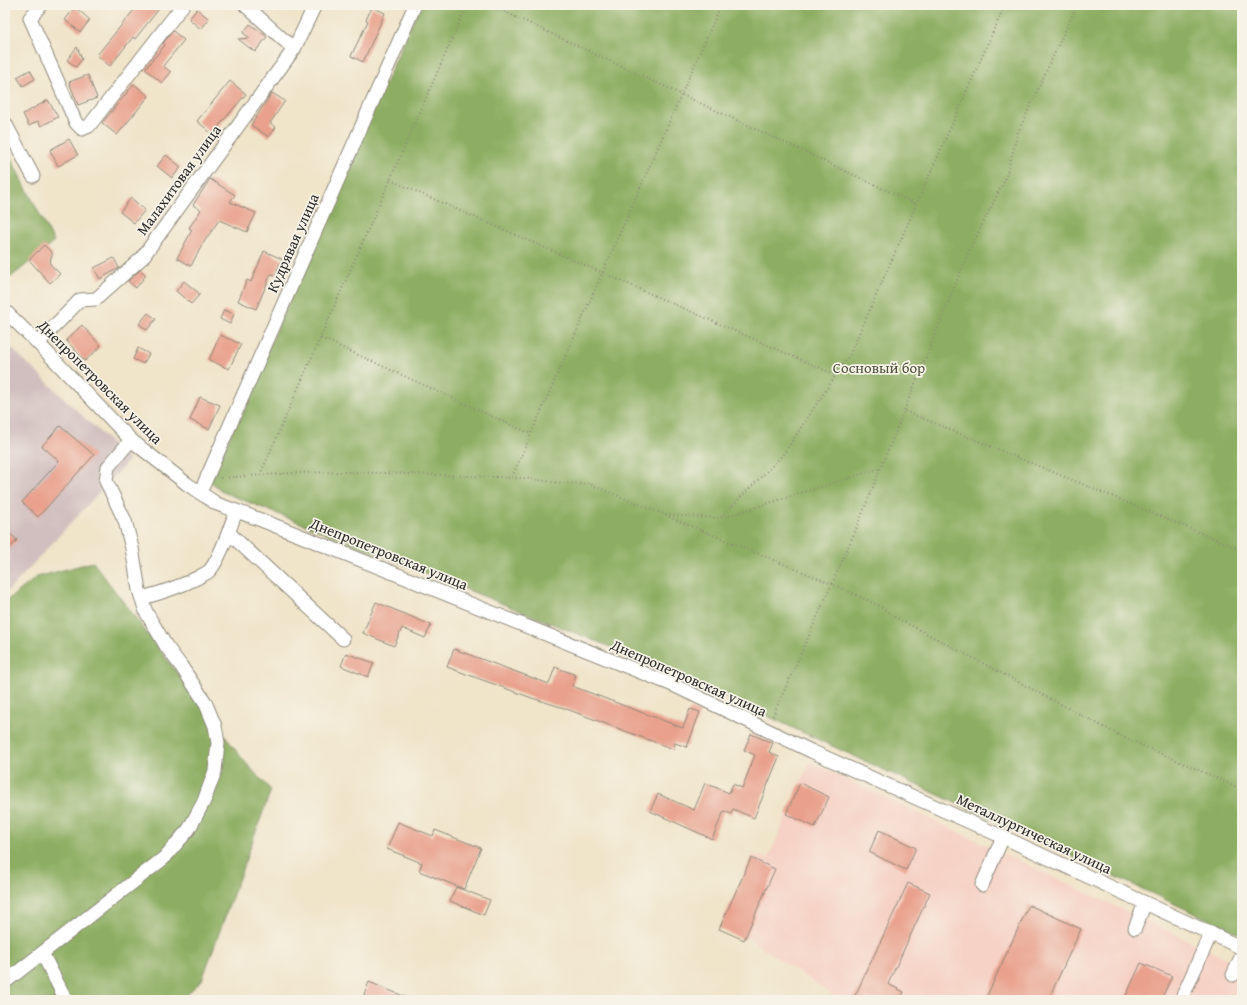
<svg xmlns="http://www.w3.org/2000/svg" width="1247" height="1005" viewBox="0 0 1247 1005" font-family="'Gentium Book Plus',serif">
<rect width="100%" height="100%" fill="#f7f3e8"/>
<filter id="ink" filterUnits="userSpaceOnUse"><feTurbulence type="fractalNoise" baseFrequency=".025" numOctaves="2"/><feDisplacementMap in="SourceGraphic" scale="8" xChannelSelector="R" yChannelSelector="G"/><feConvolveMatrix kernelMatrix="1 2 1 2 8 2 1 2 1" color-interpolation-filters="sRGB"/></filter>
<filter id="wash" filterUnits="userSpaceOnUse"><feTurbulence type="fractalNoise" baseFrequency=".012" numOctaves="4" result="noise"/><feDisplacementMap in="SourceGraphic" scale="16" xChannelSelector="R" yChannelSelector="G"/><feGaussianBlur stdDeviation="0.9" result="paint"/><feColorMatrix in="noise" values="0 0 0 0 0 0 0 0 0 0 0 0 0 0 0 0 0 1.4 0 .05"/><feComposite in="paint" operator="in"/></filter>
<g filter="url(#wash)">
<rect width="100%" height="100%" fill="#f0e4c9"/>
<path fill="#f6d1c5" d="M810,762L1242,966V1000H840L724,922L753,854L768,859Z"/>
<path fill="#d1bfbf" d="M5,342L129,460L10,589L5,592Z"/>
<g fill="#8dae62" stroke="#5c6c46">
<path d="M420,5H1242V935L663,668L223,492L210,481Z"/>
<path d="M5,147L54,242L5,282Z"/>
<path d="M93,562L244,761L271,790L202,980L182,1000H5V602L37,577Z"/>
</g>
<g id="blocks">
<g fill="#e9a18d">
<path d="M138,5H162L135,39L133,37L110,66L97,55Z"/>
<path d="M75,7L90,20L80,32L65,20Z"/>
<path d="M372,7L385,13L363,62L351,56L368,21L366,20Z"/>
<path d="M197,9L209,19L201,29L189,19Z"/>
<path d="M250,24L267,37L255,52L238,39L250,38L243,33Z"/>
<path d="M173,31L184,40L163,66L171,72L162,83L145,69L165,45L163,43Z"/>
<path d="M77,47L82,59L76,67L67,60Z"/>
<path d="M30,70L35,79L23,86L17,77Z"/>
<path d="M88,75L97,98L78,105L69,82Z"/>
<path d="M230,81L246,94L212,134L197,121Z"/>
<path d="M134,84L149,96L117,135L102,123Z"/>
<path d="M272,93L285,101L270,123L276,127L269,137L251,125Z"/>
<path d="M48,100L58,117L41,126L38,121L29,126L23,114Z"/>
<path d="M69,139L78,155L58,166L50,150Z"/>
<path d="M166,155L181,167L172,178L157,166Z"/>
<path d="M210,179L235,195L230,202L256,213L247,232L219,220L202,245L191,266L177,258L192,230L189,228L201,210L193,205Z"/>
<path d="M131,198L145,210L134,223L120,212Z"/>
<path d="M44,245L53,254L51,257L50,264L60,274L50,283L29,260Z"/>
<path d="M264,251L282,259L275,275L271,274L256,309L238,301L247,280L251,282Z"/>
<path d="M114,258L119,268L100,279L94,268Z"/>
<path d="M140,270L146,275L136,288L128,281Z"/>
<path d="M184,281L200,294L191,304L176,291Z"/>
<path d="M224,310L234,314L230,324L220,319Z"/>
<path d="M148,313L156,319L147,330L139,324Z"/>
<path d="M82,325L101,346L85,361L66,340Z"/>
<path d="M220,335L241,344L229,369L209,360Z"/>
<path d="M138,348L149,354L143,364L133,359Z"/>
<path d="M200,397L220,405L209,429L190,420Z"/>
<path d="M60,426L94,455L38,517L22,502L59,461L42,446Z"/>
<path d="M5,529L17,540L5,553Z"/>
<path d="M376,602L431,625L425,638L402,628L394,646L363,633Z"/>
<path d="M454,649L549,684L555,667L576,675L572,686L683,728L690,709L700,712L687,747L675,743L673,749L564,708L532,698L447,667Z"/>
<path d="M346,653L374,663L368,677L341,666Z"/>
<path d="M751,734L773,743L769,752L779,757L754,818L733,809L731,814L724,811L712,839L650,811L658,794L694,810L705,783L729,793L733,784L742,788L755,755L744,750Z"/>
<path d="M800,783L829,797L815,827L786,814Z"/>
<path d="M398,822L433,836L435,830L481,848L464,889L419,871L422,863L387,849Z"/>
<path d="M879,830L916,848L906,870L869,852Z"/>
<path d="M751,858L775,869L744,940L719,929Z"/>
<path d="M908,883L930,893L888,984L904,992L900,1000H853Z"/>
<path d="M456,887L490,900L484,915L450,901Z"/>
<path d="M1029,905L1081,929L1048,1000H985Z"/>
<path d="M1141,963L1172,976L1161,1000H1124Z"/>
<path d="M369,982L413,1000H362Z"/>
</g>
</g>
</g>
<g filter="url(#ink)">
<use href="#blocks" fill-opacity="0" stroke="#8e887a" stroke-width="1"/>
<g fill="none" stroke-linecap="round" stroke-linejoin="round">
<defs>
<g id="minor">
<path d="M41,5L30,18L76,123L82,129L89,126L183,5"/>
<path d="M245,5L294,49"/>
<path d="M5,123L33,176"/>
<path d="M5,311L38,343L131,440L187,484L217,504L261,520L673,685L811,751L1003,837L1242,948"/>
<path d="M38,343L80,300L96,299L142,258L294,49L315,5"/>
<path d="M200,493L415,5"/>
<path d="M229,533L343,639"/>
<path d="M142,598C161,593 179,587 197,578C200,576 205,574 208,572C219,563 231,525 236,511"/>
<path d="M982,885L1003,837"/>
<path d="M1135,928L1145,903"/>
<path d="M42,953L66,1000"/>
<path d="M1233,975L1242,955"/>
<path d="M5,982L164,858L189,829L204,801L215,771L218,743L215,726L205,702L181,666L166,646L146,612L139,590L132,548L125,521L106,481L108,467L131,440"/>
<path d="M1181,1000L1211,933"/>
</g>
</defs>
<use href="#minor" stroke="#8e887a" stroke-width="15"/>
<g stroke="#8e887a" stroke-width="2" stroke-dasharray="1 3" stroke-linecap="butt">
<path d="M490,5L916,204"/>
<path d="M1077,5L1018,132L1006,177L969,251L856,529L832,584L878,605L895,617L1123,737L1242,789"/>
<path d="M390,180L836,375"/>
<path d="M321,338L531,434"/>
<path d="M905,411L1242,550"/>
<path d="M260,475L467,5"/>
<path d="M512,477L721,5"/>
<path d="M220,478L294,473L344,472L383,473L523,478L562,483L589,484L666,515L721,518L881,468"/>
<path d="M669,517L832,584L772,718"/>
<path d="M721,517L782,456L850,354L1005,5"/>
</g>
<use href="#minor" stroke="#fff" stroke-width="13"/>
</g>
</g>
<g text-anchor="middle" stroke-width="3.5" stroke-linejoin="round" paint-order="stroke">
<g font-size="15" fill="#2b2b2b" stroke="#f7f3e8">
<text transform="translate(179 180) rotate(-54)" y="5">Малахитовая улица</text>
<text transform="translate(293 243) rotate(-66)" y="5">Кудрявая улица</text>
<text transform="translate(100 382) rotate(45)" y="5">Днепропетровская улица</text>
<text transform="translate(389 554) rotate(22)" y="5">Днепропетровская улица</text>
<text transform="translate(689 678) rotate(24)" y="5">Днепропетровская улица</text>
<text transform="translate(1034 834) rotate(25)" y="5">Металлургическая улица</text>
</g>
<g font-size="15" fill="#4d533c" stroke="#f7f3e8">
<text x="879" y="373">Сосновый бор</text>
</g>
</g>
<rect width="1247" height="1005" fill="none" stroke="#f7f3e8" stroke-width="20"/>
</svg>
